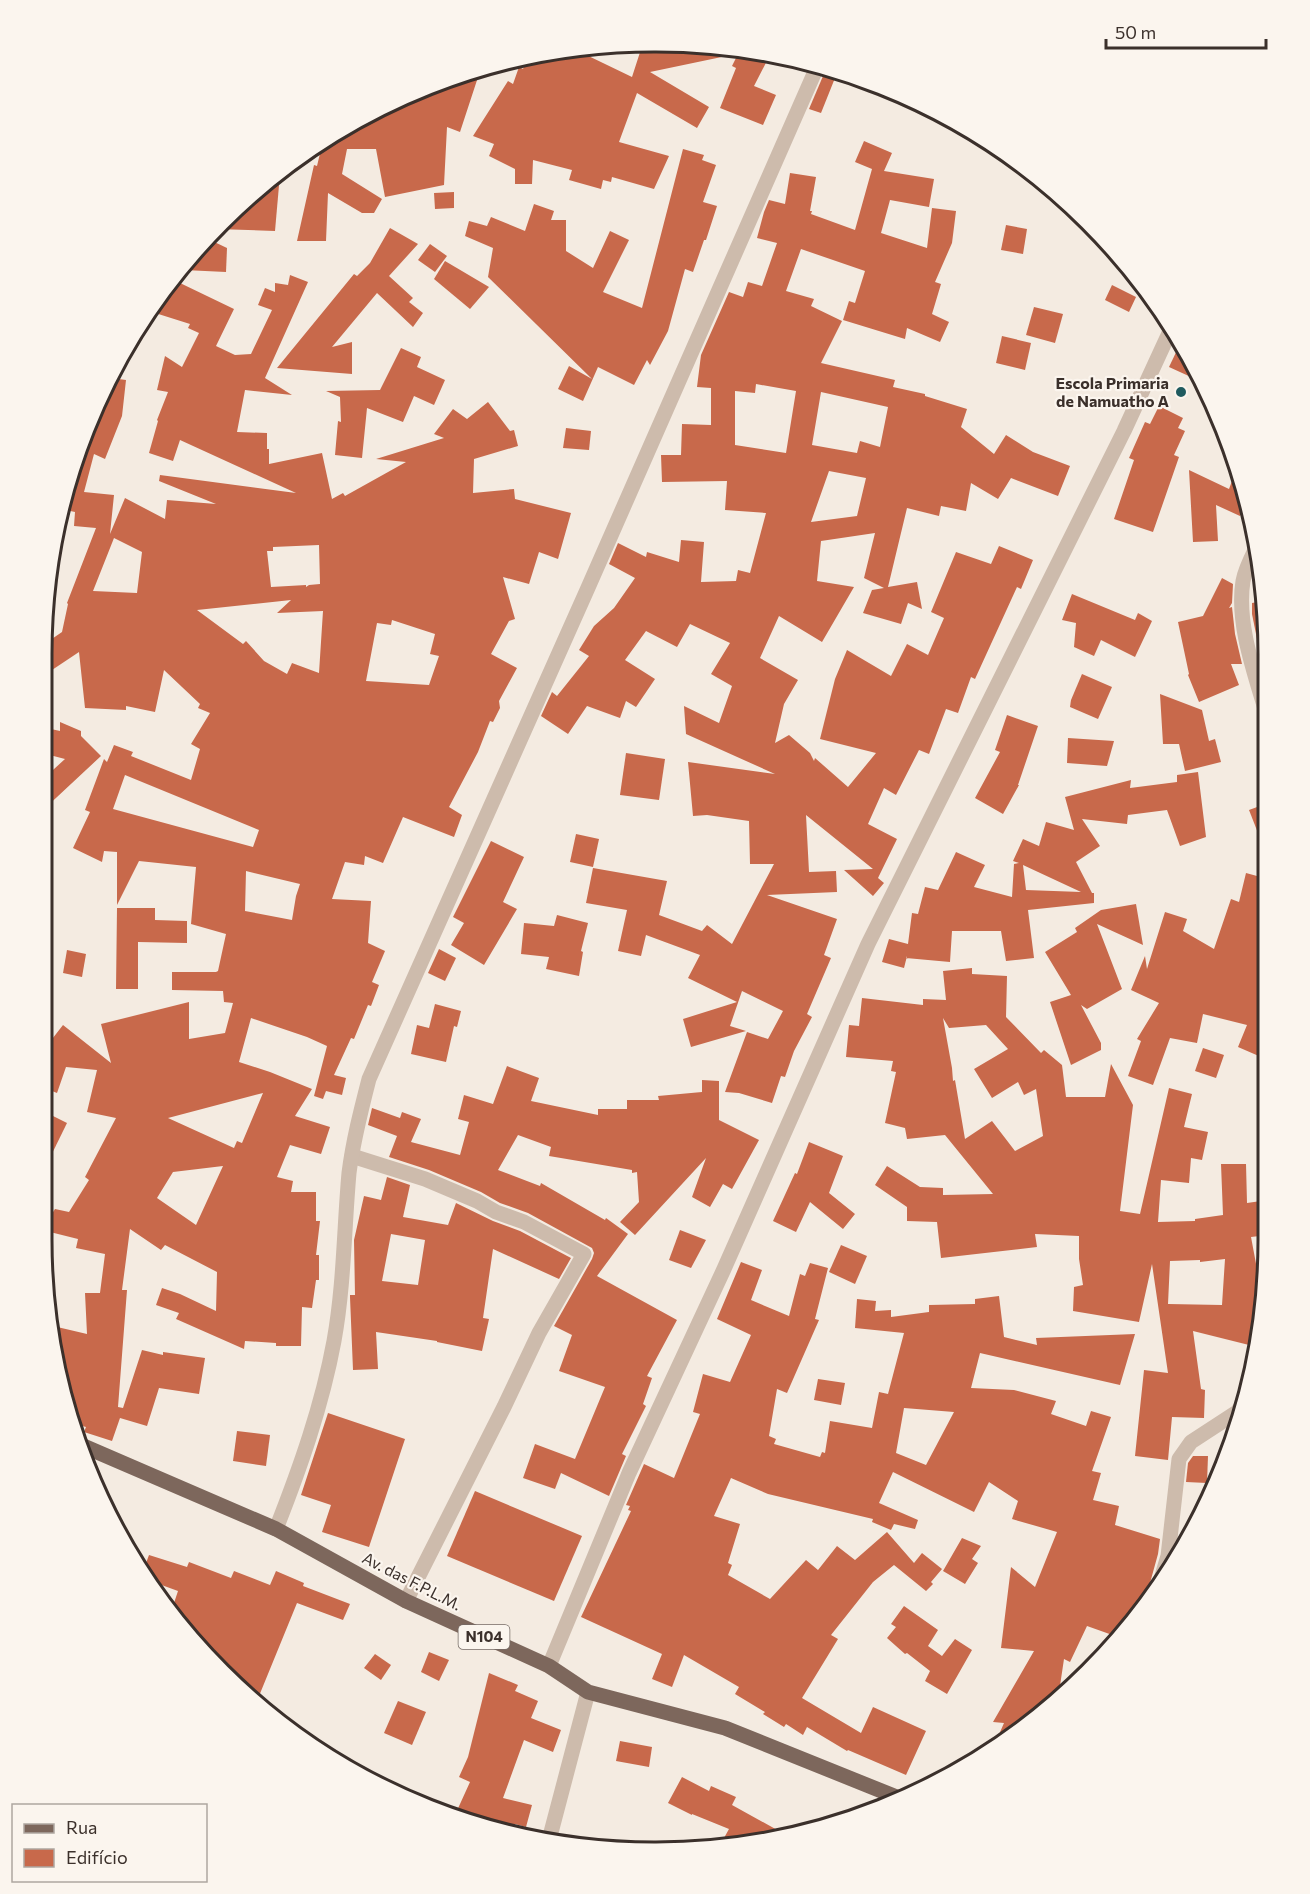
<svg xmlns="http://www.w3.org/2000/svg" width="1310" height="1894" viewBox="0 0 1310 1894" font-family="Commissioner,sans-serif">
<rect width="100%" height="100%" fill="#f4ebe1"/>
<g fill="#c8694b" fill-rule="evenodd">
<path d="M655,42L736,50V54L650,72L709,107L697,128L637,93L619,142L669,156L654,189L612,177L611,182L603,180L601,189L569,180L572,170L533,160L532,184H515V169L489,156L494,144L473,136L508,81L513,84L519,67L523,69L528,56L536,54L576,50L632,77L643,43Z"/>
<path d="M740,50L771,53L754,86L776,95L763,125L720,108L736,68L732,66Z"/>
<path d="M826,69L837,73L821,113L809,109Z"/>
<path d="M480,71L460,132L447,127L444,185L385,197L376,149H347L342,174L382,199L374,213H362L328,193L326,241H297L314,165L317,166L323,141L421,89Z"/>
<path d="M864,141L892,153L884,171L934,179L929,207L890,200L881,233L927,248L932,208L956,211L952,243L935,282L941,284L932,314L949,322L940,342L907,328L905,339L843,320L849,301L855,303L865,271L801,249L786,291L814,299L811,306L842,321L821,363L895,380L893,387L925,394V396L967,409L961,427L994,454L1006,435L1033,452L1070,466L1058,496L1011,478L998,499L971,483L966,511L941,506L939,516L907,508L888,587L917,582L922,609L908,603L901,624L863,613L872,590L884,588L864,578L875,533L821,541L817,581L854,587L822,642L779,616L760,658L798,680L784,704L775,743L789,735L810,753L814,761L815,758L848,787L876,753L820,739L835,679L847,650L891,676L907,644L928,655L944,618L931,612L956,552L991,564L999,546L1033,560L1021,589L1017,587L975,679L971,677L958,713L946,709L929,754L919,750L896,795L884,788L868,824L897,839L878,878L884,883L873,896L844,870L873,869L806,815L809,872L836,871L837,892L767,895L837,919L824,955L831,958L807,1014L812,1017L794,1051L785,1077L781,1076L772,1103L739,1093L725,1092L747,1032L768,1039L783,1011L742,991L730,1026L746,1031L691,1047L683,1019L737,1002L688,978L700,955L646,935L641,956L618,951L627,910L586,903L593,868L667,881L659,915L702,931L707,925L732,944L774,864H750L749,821L707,815L693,816L688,762L775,774L686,734L684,706L719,723L732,686L711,674L730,643L690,624L677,647L646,631L625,660L655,679L636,707L626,701L620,718L587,706L568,734L541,716L552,692L557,696L589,656L579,650L594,626L614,608L635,578L609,564L618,543L646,557L647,552L679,562L681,540L704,542L701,582L736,581L738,570L750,573L766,513L725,510L727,481L662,482L661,455H681L682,424L711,425V388L697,387L701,355L729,292L743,297L748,282L762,286L777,243L757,238L764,212L769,200L785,204L790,173L816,177L810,211H812L811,214L855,230L872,169L855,162ZM756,384L796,391L786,453L735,445V391L755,393ZM821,392L888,407L880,447L860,441L857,453L812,445ZM829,471L866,478L857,516L811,522Z"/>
<path d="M683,149L704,155L702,160L716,165L703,202L717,206L706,240H704L693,272L685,269L668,331L650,365L647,360L634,385L598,367L583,401L558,389L569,366L592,379L488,277L493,248L465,236L469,221L487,226L491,217L525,231L534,204L554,211L551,220H566V251L593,268L610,231L629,240L603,292L642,308Z"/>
<path d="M280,174L275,231L216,229L222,221Z"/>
<path d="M454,192V208L435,209L434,193Z"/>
<path d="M1006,225L1027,229L1023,254L1001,250Z"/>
<path d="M390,228L418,244L389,276L413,298L409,302L423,313L413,327L377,293L332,347L352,342V374L277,368L354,274L357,276L370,263Z"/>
<path d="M208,239L227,248L226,272L184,270Z"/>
<path d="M430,244L447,256L435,272L418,260Z"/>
<path d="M445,261L489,287L470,309L434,279Z"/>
<path d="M290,275L308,282L265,378L292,395L245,390L237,432L267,433V449H269V464L322,453L332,499L343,493L345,496L406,462L376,459L444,438L434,434L453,409L467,419L488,402L510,431L514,430L518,446L474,459L473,493L514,489L515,499L571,513L558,559L539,552L529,584L503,577L515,619L509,621L491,654L517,668L499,701L500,708L493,722L490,721L478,752L449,807L462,815L454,837L403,817L383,863L365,856L364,865L345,862L332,899L371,901L368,943L385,951L372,982L379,985L371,1006L368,1005L354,1039L351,1038L334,1075L346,1078L342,1095L326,1091L323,1099L314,1096L327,1046L307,1037L251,1018L239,1062L270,1072L312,1089L295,1116L330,1127L321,1154L290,1145L277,1177L293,1181L291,1192H316V1221H320L316,1255H319V1280H316L312,1308L302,1307L301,1346H276V1343L245,1341L244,1349L176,1319L179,1313L156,1305L162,1288L180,1294L216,1311L217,1272L165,1245L161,1250L130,1229L122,1290H127L118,1407L123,1408L142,1350L163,1355V1352L205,1358L199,1394L159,1388L147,1426L120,1418L112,1441L84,1432L86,1427L72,1423L63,1398L53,1326L87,1334L85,1293H100L105,1254L76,1248L78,1239L42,1230V1229L55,1209L69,1212L89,1180L85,1177L116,1118L87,1112L97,1070L66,1067L57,1093L42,1087V1052L63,1025L111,1063L101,1024L189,1002V1039L225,1033L233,1003L224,1002L223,991L172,990V972H216L218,971L226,934L191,924L196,867L139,861L117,905V852L104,851L102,862L73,848L90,812L85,810L104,759L107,762L114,745L133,752L131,756L191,780L200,749L191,744L210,713L198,708L200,704L164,670L155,712L126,706V710L85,708L79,652L49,672L42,662L43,645L62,632L68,604L67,603L96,528L74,526L75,512L61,509L75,458L96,410L99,411L100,402L111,378L126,380L122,416L105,459L94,454L84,492L114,495L110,534L125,498L165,519L167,500L216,504L159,481L160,475L296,493L180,440L173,461L149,453L158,421L157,420L168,392L157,390L165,356L182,367L199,333L188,328L190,324L152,312L174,283H180L234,309L216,346L235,355L251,354L272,310L258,305L265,288L275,292V283L288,285ZM114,538L142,552L137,593L93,591ZM319,545L320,584L309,585L306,587V585L271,587L267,551H273V547ZM291,600L277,613L323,611L319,673L292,663L287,674L264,661L246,641L243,644L197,610ZM392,620L435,634L430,654L439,656L429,685L366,681L377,623L391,625ZM125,775L259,830L253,847L113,809ZM246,871L300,884L296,896L292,920L245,911ZM263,1093L242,1143L237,1141L234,1148L168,1118ZM223,1166L196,1225L157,1198L173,1172Z"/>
<path d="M1112,285L1136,297L1129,312L1105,300Z"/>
<path d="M1034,307L1063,314L1055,343L1026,335Z"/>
<path d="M1002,336L1031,343L1025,370L996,363Z"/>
<path d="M1180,344L1185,352L1204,383L1169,367Z"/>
<path d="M401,348L421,357L417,367L445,380L434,405L414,396L403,422L367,408L362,458L335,455L338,421L341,422L340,397L326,391L380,390Z"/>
<path d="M1159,406L1183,418L1178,428L1185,431L1174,455L1179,457L1153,532L1114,519L1134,460L1129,458L1145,422L1150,424Z"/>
<path d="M566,428L591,431L589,450L563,448Z"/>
<path d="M1189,470L1229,489L1235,473L1246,505L1240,516L1216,505L1218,541L1193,542Z"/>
<path d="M1222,578L1233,584L1232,603L1229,608L1232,607L1235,634L1242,664H1231L1239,685L1199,702L1188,675L1189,674L1178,622L1203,616Z"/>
<path d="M1072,594L1135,620L1138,613L1152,621L1135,657L1101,640L1094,656L1074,647L1076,623L1062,620Z"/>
<path d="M1263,601L1268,655V664H1262L1252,614V603Z"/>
<path d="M1082,674L1112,687L1098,719L1070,707L1071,700Z"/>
<path d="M1160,694L1202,710L1209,741L1215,739L1221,762L1185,771L1179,744H1163Z"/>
<path d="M1007,715L1038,726L1018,785H1019L1003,814L975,798L1000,752L995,750Z"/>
<path d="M60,722L81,731V736L101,756L42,811V780L65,759L42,753V727L60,731Z"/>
<path d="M1068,738L1114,741L1107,766L1067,763Z"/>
<path d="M626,753L665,759L659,800L620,795Z"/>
<path d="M1198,772L1206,837L1180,846L1167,810L1128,815L1127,824L1082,819L1100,846L1076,862L1092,893H1094V903L1028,910L1034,958L1006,961L1001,931H952L950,962L906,958L907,956L904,968L882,962L889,939L908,944L912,913L918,914L925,887L938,890L956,852L985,865L974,887L1012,897L1014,864L1019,863L1013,861L1023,839L1039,846L1046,822L1074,830L1065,797L1131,780L1130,788L1177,782V775ZM1023,865L1081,892L1026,890Z"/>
<path d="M1268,803V856H1267L1249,810Z"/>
<path d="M576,834L599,839L593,867L570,862Z"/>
<path d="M491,841L524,857L503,902L517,909L484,965L451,945L464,923L453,917Z"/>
<path d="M1246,873L1268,879V1060L1238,1047L1247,1025L1203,1014L1197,1043L1170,1038L1153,1085L1128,1076L1141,1041L1137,1039L1159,1003L1131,990L1145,956L1147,969L1165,912L1187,919L1183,931L1214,949L1231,899L1239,902Z"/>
<path d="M1136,904L1143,945L1097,924L1122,989L1087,1009L1081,1005L1101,1043V1050L1071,1065L1050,1002L1071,995L1045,952L1077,932L1075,928L1101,910Z"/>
<path d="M117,908H155V920L187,921V943L138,942V989H116Z"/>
<path d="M557,915L588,923L581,951L583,952L579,976L546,969L549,957L521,954L524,923L554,926Z"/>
<path d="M439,949L456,958L445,981L428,973Z"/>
<path d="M67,950L86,954L82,977L63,973Z"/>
<path d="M972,968V974L1007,976L1006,1017L1041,1053L1044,1050L1062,1065L1066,1097H1105L1111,1064L1133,1105L1120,1211L1140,1214L1169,1088L1192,1094L1184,1127L1208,1132L1202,1160L1191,1158L1189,1183L1161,1180L1158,1222L1195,1221V1219L1223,1215L1221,1164H1246L1247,1203L1268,1200V1235L1251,1237L1257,1269L1265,1271L1257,1347L1193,1331L1201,1389L1205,1390L1204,1418L1172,1417L1168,1460L1135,1456L1144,1370L1168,1373L1152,1264L1139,1322L1073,1311L1074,1287L1083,1285L1079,1259V1236L1035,1234L1037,1247L941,1258L937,1222L907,1221V1207L875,1185L887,1166L920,1187L943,1188V1195L993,1194L945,1135L907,1139L905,1128L885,1123L896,1072L891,1071L893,1061L846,1057L849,1025L859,1026L862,998L923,1005V999L946,1000L943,971ZM943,1018L949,1028L986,1025L1008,1049L974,1069L992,1098L1018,1082L1024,1095L1036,1089L1043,1136L1015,1151L992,1121L965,1139L955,1080L953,1081L952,1068ZM1225,1259L1222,1305L1168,1304L1170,1261L1200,1260V1262Z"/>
<path d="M435,1004L461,1011L457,1027L454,1026L446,1062L411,1054L417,1025L429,1028Z"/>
<path d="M1203,1048L1224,1055L1216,1078L1195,1071Z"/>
<path d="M507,1066L539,1078L531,1101L598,1115V1109H627V1100H659L658,1096L702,1092V1080L719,1081V1120L759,1140L732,1189L723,1184L710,1207L692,1197L706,1158L635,1235L620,1222L639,1202L637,1172L632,1173V1170L549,1156L551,1147L518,1135L498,1170L540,1186L541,1183L605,1220L606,1218L628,1234L597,1276L677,1320L647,1376L652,1378L643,1404L646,1406L622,1454L626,1456L609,1496L561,1473L555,1489L523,1478L535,1444L575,1459L605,1387L559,1371L572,1335L554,1326L592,1259L594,1253L592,1248L528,1213L500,1203L481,1192L429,1170L389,1157L397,1136L368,1125L372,1108L400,1118L402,1112L421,1119L411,1142L460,1155L469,1122L458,1119L464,1095L493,1104Z"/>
<path d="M51,1115L67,1123L42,1174V1134Z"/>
<path d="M809,1142L843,1156L829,1193L855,1214L843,1229L810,1202L796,1232L773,1221L795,1173L797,1174Z"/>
<path d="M387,1177L410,1185L403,1217L448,1225L456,1203L493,1221L520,1231L571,1258L559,1279L493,1249L483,1318L489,1319L482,1351L437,1342V1341L376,1332L378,1369L353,1370L350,1297V1295H355L354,1240L364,1196L381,1200ZM391,1234L425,1240L418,1285L382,1281Z"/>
<path d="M680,1230L706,1240L691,1268L669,1260Z"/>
<path d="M841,1245L867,1256L855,1284L829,1272Z"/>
<path d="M741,1262L762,1270L751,1300L789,1316L800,1274L805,1276L810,1263L828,1268L815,1319L819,1320L787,1393L777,1389L769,1436L776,1439L774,1444L820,1457L822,1452L825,1453L830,1421L872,1428L879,1392L888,1394L904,1333L855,1328L857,1299L876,1301L875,1311L891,1310V1317L929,1312V1305L975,1304V1299L999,1296L1004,1337L1037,1345L1036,1338L1135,1334L1120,1385L980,1353L971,1388L1014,1390L1056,1401L1051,1414L1086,1426L1091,1411L1111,1417L1092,1471L1101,1473L1093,1500L1119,1506L1115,1525L1160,1539L1158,1554L1150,1583L1151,1591L1149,1599L1118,1637L1087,1626L1070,1662L1064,1659L1058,1699L1028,1726L994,1746L1004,1723L993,1722L1034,1651L1001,1648L1011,1567L1035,1587L1057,1532L1012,1519L1018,1501L989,1482L974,1512L893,1472L879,1503L918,1520L915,1529L894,1524L891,1530L872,1522L873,1519L768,1494L731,1478L714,1516L740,1524L728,1563L732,1565L728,1575L770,1599L806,1560L818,1570L837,1546L855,1560L887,1532L914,1563L922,1553L942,1569L931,1582L933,1584L926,1591L894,1565L873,1582L831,1635L838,1639L802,1698L861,1733L873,1707L926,1731L906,1775L848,1750L847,1751L807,1727L803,1735L786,1724L784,1727L763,1714L765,1712L735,1694L739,1687L684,1655L672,1687L652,1679L662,1654L581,1617L631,1511L628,1510L630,1506L626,1505L644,1464L674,1478L700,1414L693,1412L703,1374L730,1382L751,1335L717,1319ZM904,1408L954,1412L926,1465L896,1453Z"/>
<path d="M818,1379L845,1383L841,1405L814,1400Z"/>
<path d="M328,1413L405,1439L369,1547L322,1532L331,1505L301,1495Z"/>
<path d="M237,1431L270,1435L266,1466L233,1461Z"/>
<path d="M1193,1456H1208L1207,1483L1186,1482L1188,1463Z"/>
<path d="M475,1491L582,1536L554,1601L447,1556Z"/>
<path d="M962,1538L981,1546L972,1559L978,1563L965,1584L943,1571Z"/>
<path d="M149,1555L187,1567L189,1562L231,1578L234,1571L270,1585L276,1571L304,1583L303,1586L350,1604L343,1620L297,1603L259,1696L241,1689L172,1609L178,1591L145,1579L142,1574Z"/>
<path d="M904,1606L938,1630L928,1646L942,1656L955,1639L972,1650L947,1694L925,1681L930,1671L907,1653L905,1654L887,1638L896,1627L891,1624Z"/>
<path d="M429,1652L449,1660L439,1681L421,1672Z"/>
<path d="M375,1654L391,1665L381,1680L364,1668Z"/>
<path d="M489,1673L518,1685L515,1691L538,1701L531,1718L561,1730L553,1752L524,1740L503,1798L532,1805L526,1827L515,1824L512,1830L455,1815L470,1782L459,1777L468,1757Z"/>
<path d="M398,1701L426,1712L412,1745L384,1733Z"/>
<path d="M620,1741L652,1747L649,1767L616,1761Z"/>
<path d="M682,1777L709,1791L711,1786L736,1797L732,1805L788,1836L774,1840L735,1844L724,1838L729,1829L692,1814V1815L668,1803Z"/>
</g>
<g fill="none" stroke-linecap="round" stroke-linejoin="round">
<g stroke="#cdbbac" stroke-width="15">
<path d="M1257,546C1252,556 1245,569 1243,581C1236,625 1256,677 1268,719"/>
<path d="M352,1156L425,1179L477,1201L496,1212L524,1222L584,1254L539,1333L504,1407L406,1601"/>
<path d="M276,1529C300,1468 322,1406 334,1341C344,1286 344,1229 349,1173C353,1141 361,1110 369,1079L587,590L817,67"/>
<path d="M1159,1586L1168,1556L1179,1459L1191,1442L1237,1412L1241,1407"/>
<path d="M549,1666L629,1473L724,1269L868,944L1124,431L1171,329"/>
<path d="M549,1840L588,1692"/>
</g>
<path stroke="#7d675c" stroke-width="15" d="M81,1445L276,1529L406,1601L549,1666L588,1692L725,1728L899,1798"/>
</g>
<circle fill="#1f5a5e" stroke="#fbf5ee" stroke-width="2" cx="1181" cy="392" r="6"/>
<g text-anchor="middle" stroke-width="4.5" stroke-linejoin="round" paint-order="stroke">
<rect fill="#fbf5ee" stroke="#756b66" stroke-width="1.5" x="458.5" y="1625" width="51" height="24" rx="4.5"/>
<g font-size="15" font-weight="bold" fill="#3b302b">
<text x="484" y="1642">N104</text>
</g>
<g font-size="16" font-weight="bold" fill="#3b302b" stroke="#fbf5ee" text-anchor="end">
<text x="1169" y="389">Escola Primaria<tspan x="1169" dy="18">de Namuatho A</tspan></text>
</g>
<g font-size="16" fill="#3b302b" stroke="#fbf5ee">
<text transform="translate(412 1581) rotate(27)" y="6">Av. das F.P.L.M.</text>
</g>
</g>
<path d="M0 0H1310V1894H0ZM654 52H656A602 602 0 0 1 1258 654V1240A602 602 0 0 1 656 1842H654A602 602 0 0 1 52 1240V654A602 602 0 0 1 654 52Z" fill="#fbf5ee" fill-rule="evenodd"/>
<path fill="none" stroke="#3b302b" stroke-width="3" d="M654 52H656A602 602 0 0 1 1258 654V1240A602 602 0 0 1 656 1842H654A602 602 0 0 1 52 1240V654A602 602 0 0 1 654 52Z"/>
<rect x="12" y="1804" width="195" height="78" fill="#fbf5ee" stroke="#aea6a0" stroke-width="1.5"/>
<rect x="24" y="1824" width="30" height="9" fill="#7d675c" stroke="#aea6a0" stroke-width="1.5"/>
<text x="66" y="1834" font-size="18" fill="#3b302b">Rua</text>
<rect x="24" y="1849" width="30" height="18" fill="#c8694b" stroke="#aea6a0" stroke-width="1.5"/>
<text x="66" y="1864" font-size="18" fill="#3b302b">Edifício</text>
<path d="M1106 39v9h160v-9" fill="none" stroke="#3b302b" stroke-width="3"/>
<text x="1115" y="39" font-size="18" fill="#3b302b" stroke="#fbf5ee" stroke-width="4.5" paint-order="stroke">50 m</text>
</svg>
